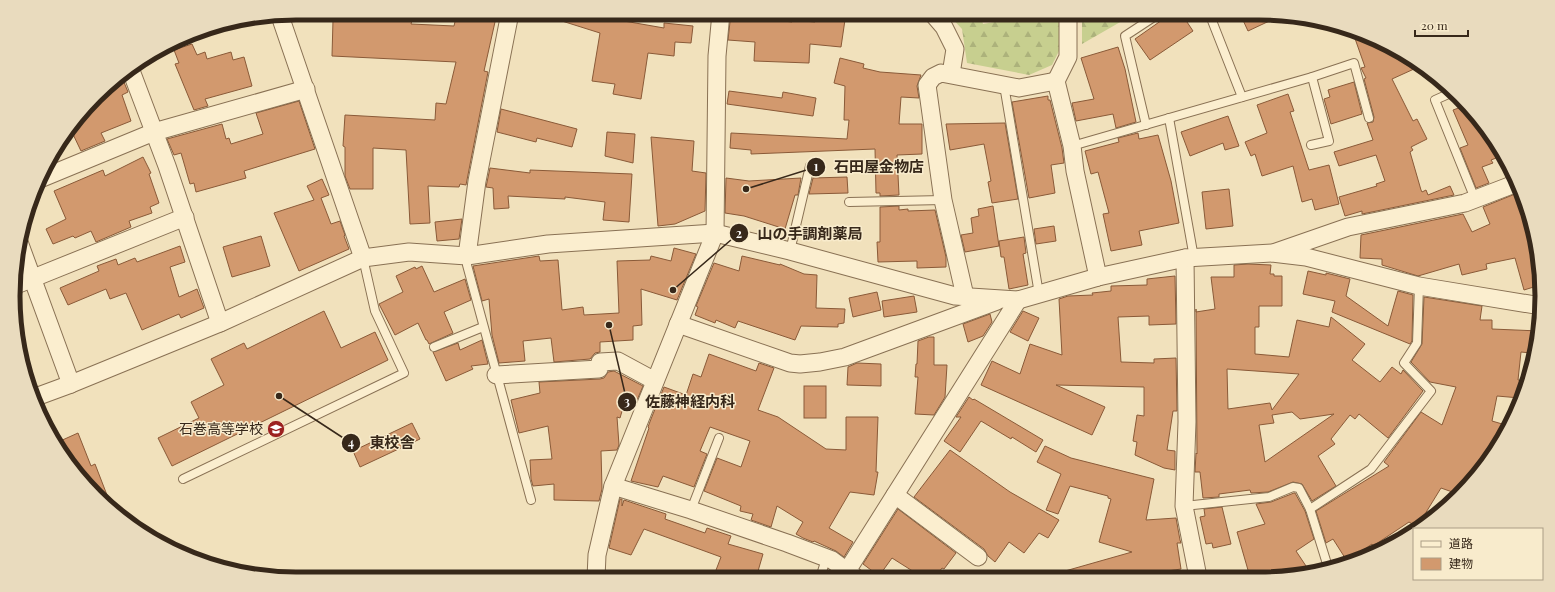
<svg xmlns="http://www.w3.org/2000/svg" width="1555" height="592" viewBox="0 0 1555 592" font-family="'Playfair Display','Noto Sans JP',serif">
<defs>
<pattern id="forest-firs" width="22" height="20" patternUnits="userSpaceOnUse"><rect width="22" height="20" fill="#c7cf8f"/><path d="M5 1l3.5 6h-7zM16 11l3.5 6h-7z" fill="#acb27b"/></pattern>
</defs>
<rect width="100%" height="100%" fill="#f1e1bc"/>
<g fill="url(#forest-firs)">
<path d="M947,13H980L983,24L1042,13H1059L1060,49L1052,65L1029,75L967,63L962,29Z"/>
<path d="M1082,13H1136L1082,44Z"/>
</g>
<g fill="#d2996e" stroke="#8a5a38" fill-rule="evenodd">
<path d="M360,13H414L411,24L454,26L457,13H497L484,71L488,72L466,185L460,184L459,187L428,186L430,223L410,224L406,150L373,148V189H350L345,176V147L343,146L345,115L435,120L436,103L446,104L456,62L332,56L333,20L359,21Z"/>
<path d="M546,13H603L601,17L664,28V23L693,26L691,43L675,42L674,56L648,53L641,99L613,94L615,84L592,81L600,33L546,16Z"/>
<path d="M731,13L759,15V18L792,22V20L815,22L816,13H846L841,47L810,44L809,63L754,61L755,42L728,40Z"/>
<path d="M1172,13H1181L1193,31L1150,60L1135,39Z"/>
<path d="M1244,13H1259L1280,16L1248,31L1242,18L1246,16Z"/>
<path d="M1352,30L1385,43L1409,57L1414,69L1392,79L1413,121L1417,119L1427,139L1411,147L1413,150L1410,152L1421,190L1422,192L1426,190L1428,195L1450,186L1454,195L1362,214V211L1345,216L1339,197L1377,186L1376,184L1385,181L1376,155L1339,166L1334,152L1373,140L1367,123L1373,122L1374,117L1364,79L1366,78L1361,68L1365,67Z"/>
<path d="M192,44L197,55L205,52L207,59L231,52L233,60L244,57L252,86L205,99L208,106L194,110L175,64L179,63L174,50Z"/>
<path d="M1118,47L1125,69L1136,122L1116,128L1113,114L1076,121L1072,103L1094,99L1081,58Z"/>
<path d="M840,58L864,64L863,68L880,72L921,75L917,86L919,98L901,97L899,124H922V154L897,155L899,195L880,196V193H876L875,149L751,154V150L730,148L731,133L847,139L849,120H844L845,86L834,83Z"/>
<path d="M121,75L128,92L122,95L131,121L101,133L105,141L81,151L71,130L110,83Z"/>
<path d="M1354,82L1362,114L1331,124L1324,99L1330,97L1328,90Z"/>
<path d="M729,91L782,98L783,92L816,98L813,116L727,104Z"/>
<path d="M1288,94L1294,111L1290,112L1309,170L1329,165L1339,204L1315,210L1312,199L1302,202L1293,166L1262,176L1255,154L1251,156L1245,142L1267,133L1257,105Z"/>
<path d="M1048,96V100H1050L1062,148L1064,163L1051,165L1055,193L1029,198L1012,102Z"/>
<path d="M299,101L315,149L244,171L246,178L196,192L194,183L190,184L181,153L174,155L167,139L222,124L226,139L229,138L231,144L263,134L256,113Z"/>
<path d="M1467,105L1472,110L1504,155L1491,160L1493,163L1482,167L1489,183L1476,188L1460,148L1468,145L1453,110Z"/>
<path d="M501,109L577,129L572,147L537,138L536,142L497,132Z"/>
<path d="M1228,116L1239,146L1225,150L1223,143L1190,156L1181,132Z"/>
<path d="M1005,123L1018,199L992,203L988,182L991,181L984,144L950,150L946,124Z"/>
<path d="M607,132L635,134L633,163L605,156Z"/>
<path d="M1138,133L1139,139L1158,135L1171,181L1179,223L1139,231L1142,245L1111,251L1103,214L1109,213L1098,172L1091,174L1085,151L1119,142L1118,138Z"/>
<path d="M651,137L694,141L692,171L706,173L705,211L675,224L658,226Z"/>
<path d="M143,157L151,173L149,174L159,203L150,207L152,213L129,221L131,227L96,242L91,231L75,238L73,236L53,244L46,229L66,219L54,191L103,170L105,176Z"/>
<path d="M490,168L530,173V170L632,174L629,222L603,220L605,202L565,197V199L508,196L509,208L494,209L493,188L486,187Z"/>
<path d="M847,177L848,193L809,194L813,178Z"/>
<path d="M726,178L749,181L801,178L798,195H795L785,229L744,216L725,213Z"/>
<path d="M322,179L329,195L321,198L331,224L340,221L345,235L344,236L349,249L299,271L274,213L314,200L307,186Z"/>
<path d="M1229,189L1233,226L1206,229L1202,192Z"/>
<path d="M1520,192L1540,264V285L1524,290L1515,258L1486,264L1487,269L1462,275L1459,264L1418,276L1382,265V259L1360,258L1361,235L1463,214L1472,232L1490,224L1483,207Z"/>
<path d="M899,206V210L908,209V211L935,210L946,257V267L917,268V261L878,262L877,242H880V207Z"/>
<path d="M993,206L999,246L965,252L961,235L973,233L971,218L979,216L978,209Z"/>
<path d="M462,219L459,239L437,241L435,222Z"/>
<path d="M1054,226L1056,241L1036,244L1034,229Z"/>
<path d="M261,236L270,266L232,277L223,247Z"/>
<path d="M1024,237L1026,253L1023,254L1028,285L1009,289L1004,257H1001L999,241Z"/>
<path d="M180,246L185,262L170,267L179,297L197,289L204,308L181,318L179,314L142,330L126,293L110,299L106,289L68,305L60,288L99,271L97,266L116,259L118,265L135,258L137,262Z"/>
<path d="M674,248L696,254L677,300L641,289L642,325L633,326V340L600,342V352L595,353L590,359L554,362L551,338L523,341L525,361L499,363L492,335L489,299L482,301L473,266L539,256L540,261L558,260L562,310L583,307L584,315L619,313L617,261L650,260L651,256L671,261Z"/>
<path d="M742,256L780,265V264L804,274L817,275L816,308L845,309L844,323L838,324V327L801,326L795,340L738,321L735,328L716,320L715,323L695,315L698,307L696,306L714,263L739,271Z"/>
<path d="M1248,264L1271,265L1270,274H1274V276H1282V306H1259V327H1255V354L1289,357L1297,320L1329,327L1331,317L1365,344L1352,360L1380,382L1392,367L1401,374L1403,370L1423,391L1388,438L1359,414L1355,419L1350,415L1331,439L1335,444L1318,456L1336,486L1312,501L1302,484L1293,482L1268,492L1251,493L1250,490L1219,494V497L1203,498L1200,472H1195L1196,453L1197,454L1196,309V312L1215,309L1211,277H1234V265ZM1227,369L1299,374L1272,410L1270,403L1228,409ZM1292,412L1300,419L1334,414L1265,462L1259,425L1274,423L1272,415Z"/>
<path d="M422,266L434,292L465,279L471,300L444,312L453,333L429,344L427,340H426L418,323L395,335L379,304L403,292L396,276L415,267L416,269Z"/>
<path d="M1308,271L1326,275V273L1350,279L1346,296L1388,326L1398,291L1413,295L1412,341L1410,344L1332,312L1335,301L1303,294Z"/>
<path d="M1175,276L1176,324L1149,325V316L1118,317L1121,362L1154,363V359L1176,358L1177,411H1173L1167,450L1175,451V470L1164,468L1135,455L1137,442L1133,441L1137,415L1144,416V387L1056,385L1105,407L1092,435L981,385L992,361L1020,374L1030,344L1062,355L1059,299L1068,296L1093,295L1092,293L1111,291V286L1147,285V279Z"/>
<path d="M877,292L881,310L853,317L849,298Z"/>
<path d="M914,296L917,312L884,317L882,301Z"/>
<path d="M1424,297L1482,306L1480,320H1492V329L1539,331L1536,345H1532L1531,353L1521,352L1518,380L1528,381L1520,398L1497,396L1492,421L1509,426L1504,438L1458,494L1441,488L1417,527L1409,522L1373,546L1372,544L1347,561L1333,539L1326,543L1316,511L1389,466L1384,462L1421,412L1442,425L1456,387L1430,382L1411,362L1422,344Z"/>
<path d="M324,311L341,348L375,332L388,360L172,466L158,438L199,418L191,402L224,385L211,359L244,343L247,349Z"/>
<path d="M1023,311L1039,318L1028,341L1010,332Z"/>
<path d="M990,314L992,322L983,336L968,342L963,324Z"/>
<path d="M929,337H934V365H947L945,397L934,415L915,414L918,377H915L916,364H917L918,341Z"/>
<path d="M482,340L488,364L471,366L473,369L446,381L433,352L458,343L460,350Z"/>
<path d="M709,354L756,371L759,363L774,368L758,410L778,417L826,449L846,450V417H878L876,472H878L874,495L850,492L829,528L853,542L844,557L836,551L814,541L813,542L803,538L796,534L803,522L777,506L771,527L751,520L753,514L740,511L741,506L704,491L717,458L741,467L750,441L710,427L700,451L707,454L694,487L663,476L658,487L631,481L649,428L648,427L651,419L664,387L686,395L693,374L701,377Z"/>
<path d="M857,363L881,364V386L847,385L848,367Z"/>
<path d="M614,371L643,386L635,405L625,401L620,418L617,417L619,445L617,450L601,451L602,489L599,501L554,500V484L533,486L531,479L530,460L552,459L548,426L519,433L511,400L540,393L539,382L600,379L604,378L608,372Z"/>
<rect x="804" y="386" width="22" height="32"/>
<path d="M969,397L973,400L974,399L1043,440L1036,452L1012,437L1011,439L981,421L960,452L944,441L961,417H956Z"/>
<path d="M412,423L420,439L360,467L353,451Z"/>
<path d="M78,433L91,466L95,464L112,508L61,453L58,448V442Z"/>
<path d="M1045,446L1071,458L1154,479L1146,520L1176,518L1180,540L1181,543H1177L1181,569L1161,572L1162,577H1117V572L1099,577H1059L1058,573L1132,552L1099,542L1111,499L1108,498V496L1070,486L1058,514L1046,510L1061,474L1037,462Z"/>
<path d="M950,450L1010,492L1059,520L1048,538L1039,533L1024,553L1009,542L995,562L988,556L984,549L914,497Z"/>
<path d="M1294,493H1295L1305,511L1314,539L1296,551L1310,572L1296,577H1250L1237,532L1265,524L1256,504L1271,502Z"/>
<path d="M620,499H622V506L624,500L666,514L665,519L705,533L707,528L731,536L728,544L763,554L756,578H713L721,557L644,529L631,555L609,548Z"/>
<path d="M1222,507L1231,544L1213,548L1212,543L1206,544L1200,517L1205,516L1204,509Z"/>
<path d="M898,509L956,553L944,569L942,568L935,577H922L892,558L879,576L863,564Z"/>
</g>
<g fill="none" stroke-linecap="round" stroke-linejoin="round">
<defs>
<g id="lane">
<path d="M1209,13L1242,97"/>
<path d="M1004,85L1039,294"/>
<path d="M1453,92L1435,100L1475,199"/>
<path d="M1169,118L1194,258"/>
<path d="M1146,125L1125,36L1160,13"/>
<path d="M1311,145L1329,141L1312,77"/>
<path d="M1072,146L1312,77L1354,63L1369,118"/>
<path d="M849,202L943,200"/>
<path d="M790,251L810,166"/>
<path d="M467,256V265L531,500"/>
<path d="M434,347L483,327"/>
<path d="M183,479L404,373L375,311L363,258"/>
<path d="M1184,506L1269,497L1293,487L1299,488L1310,509L1328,567"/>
<path d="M1310,509L1371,469L1431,391L1404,363L1417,343L1419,286"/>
<path d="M691,510L719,438"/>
<path d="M820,578L826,559"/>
</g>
<g id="street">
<path d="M932,13L944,27L955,49L951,74"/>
<path d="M1068,13V57L1056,81L1072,146L1075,171L1098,277"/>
<path d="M280,16L363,258"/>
<path d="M130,68L167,166L220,323"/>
<path d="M40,179L154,132L306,89"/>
<path d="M19,242L71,384"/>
<path d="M1276,252L1348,227L1465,203L1517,183"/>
<path d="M467,256L477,181L510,13"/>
<path d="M1185,258L1187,422L1184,506L1198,577"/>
<path d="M16,285L185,217"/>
<path d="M965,296L943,200L927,85L933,77L941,73L1019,88L1056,81"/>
<path d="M678,324L790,363L800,364L820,362L845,357L997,301"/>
<path d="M496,375L599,369L600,362L618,361L655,381"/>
<path d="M33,398L71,384L220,323L363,258L409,252L467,256L548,244L715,233L790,251L955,296L1018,300L1098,277L1185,258L1272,253L1306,257L1419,286L1541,306"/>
<path d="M613,486L691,510L787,543L832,560L855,577"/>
<path d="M895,495L978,557"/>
<path d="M847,571L1018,300"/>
<path d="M596,578L597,555L613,486L715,233L717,56L721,13"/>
</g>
</defs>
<use href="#lane" stroke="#897154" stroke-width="10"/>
<use href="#street" stroke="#897154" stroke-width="19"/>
<use href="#lane" stroke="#fbeecf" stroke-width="8"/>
<use href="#street" stroke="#fbeecf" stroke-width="17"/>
</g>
<defs>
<symbol id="school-disc" viewBox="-11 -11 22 22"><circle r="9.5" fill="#9c2120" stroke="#f8ebcc"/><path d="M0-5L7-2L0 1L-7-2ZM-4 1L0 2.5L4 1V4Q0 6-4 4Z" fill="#fff"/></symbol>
</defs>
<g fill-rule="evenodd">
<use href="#school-disc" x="266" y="419" width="20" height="20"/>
</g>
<g text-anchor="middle" stroke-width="3" stroke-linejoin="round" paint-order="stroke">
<g font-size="14" fill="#37281a" stroke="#f8ebcc" text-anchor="end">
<text x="263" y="434">石巻高等学校</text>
</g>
</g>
<path d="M0 0H1555V592H0ZM296 20H1259A276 276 0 0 1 1535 296V296A276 276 0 0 1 1259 572H296A276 276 0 0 1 20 296V296A276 276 0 0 1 296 20Z" fill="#e9dbbe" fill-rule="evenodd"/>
<path fill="none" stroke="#37281a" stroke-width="5" d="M296 20H1259A276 276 0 0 1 1535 296V296A276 276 0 0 1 1259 572H296A276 276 0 0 1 20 296V296A276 276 0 0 1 296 20Z"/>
<path fill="none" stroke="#37281a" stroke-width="1.5" d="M746 189L816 167M673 290L739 233M609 325L627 402M279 396L351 443"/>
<g fill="#37281a" stroke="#f8ebcc" stroke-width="1.5">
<circle cx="746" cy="189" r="4"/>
<circle cx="673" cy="290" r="4"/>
<circle cx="609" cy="325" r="4"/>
<circle cx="279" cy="396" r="4"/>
<circle cx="816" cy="167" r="10"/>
<circle cx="739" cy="233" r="10"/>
<circle cx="627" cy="402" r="10"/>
<circle cx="351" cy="443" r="10"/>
</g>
<g font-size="12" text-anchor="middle" font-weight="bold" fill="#fff">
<text x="816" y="171">1</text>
<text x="739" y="238">2</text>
<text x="627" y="406">3</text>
<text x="351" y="447">4</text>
</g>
<g font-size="15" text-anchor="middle" font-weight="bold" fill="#37281a" stroke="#f8ebcc" stroke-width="3" stroke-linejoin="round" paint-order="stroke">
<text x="879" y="172">石田屋金物店</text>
<text x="810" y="239">山の手調剤薬局</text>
<text x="690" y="407">佐藤神経内科</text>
<text x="392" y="448">東校舎</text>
</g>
<rect x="1413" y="528" width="130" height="52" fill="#f8ebcc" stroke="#ab9d85"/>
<rect x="1421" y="541" width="20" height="6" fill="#fbeecf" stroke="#ab9d85"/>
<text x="1449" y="548" font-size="12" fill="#37281a">道路</text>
<rect x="1421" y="558" width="20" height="12" fill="#d2996e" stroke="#ab9d85"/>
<text x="1449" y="568" font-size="12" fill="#37281a">建物</text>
<path d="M1415 30v6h53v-6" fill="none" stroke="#37281a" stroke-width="2"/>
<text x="1421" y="30" font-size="12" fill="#37281a" stroke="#f8ebcc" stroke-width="3" paint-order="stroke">20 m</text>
</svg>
